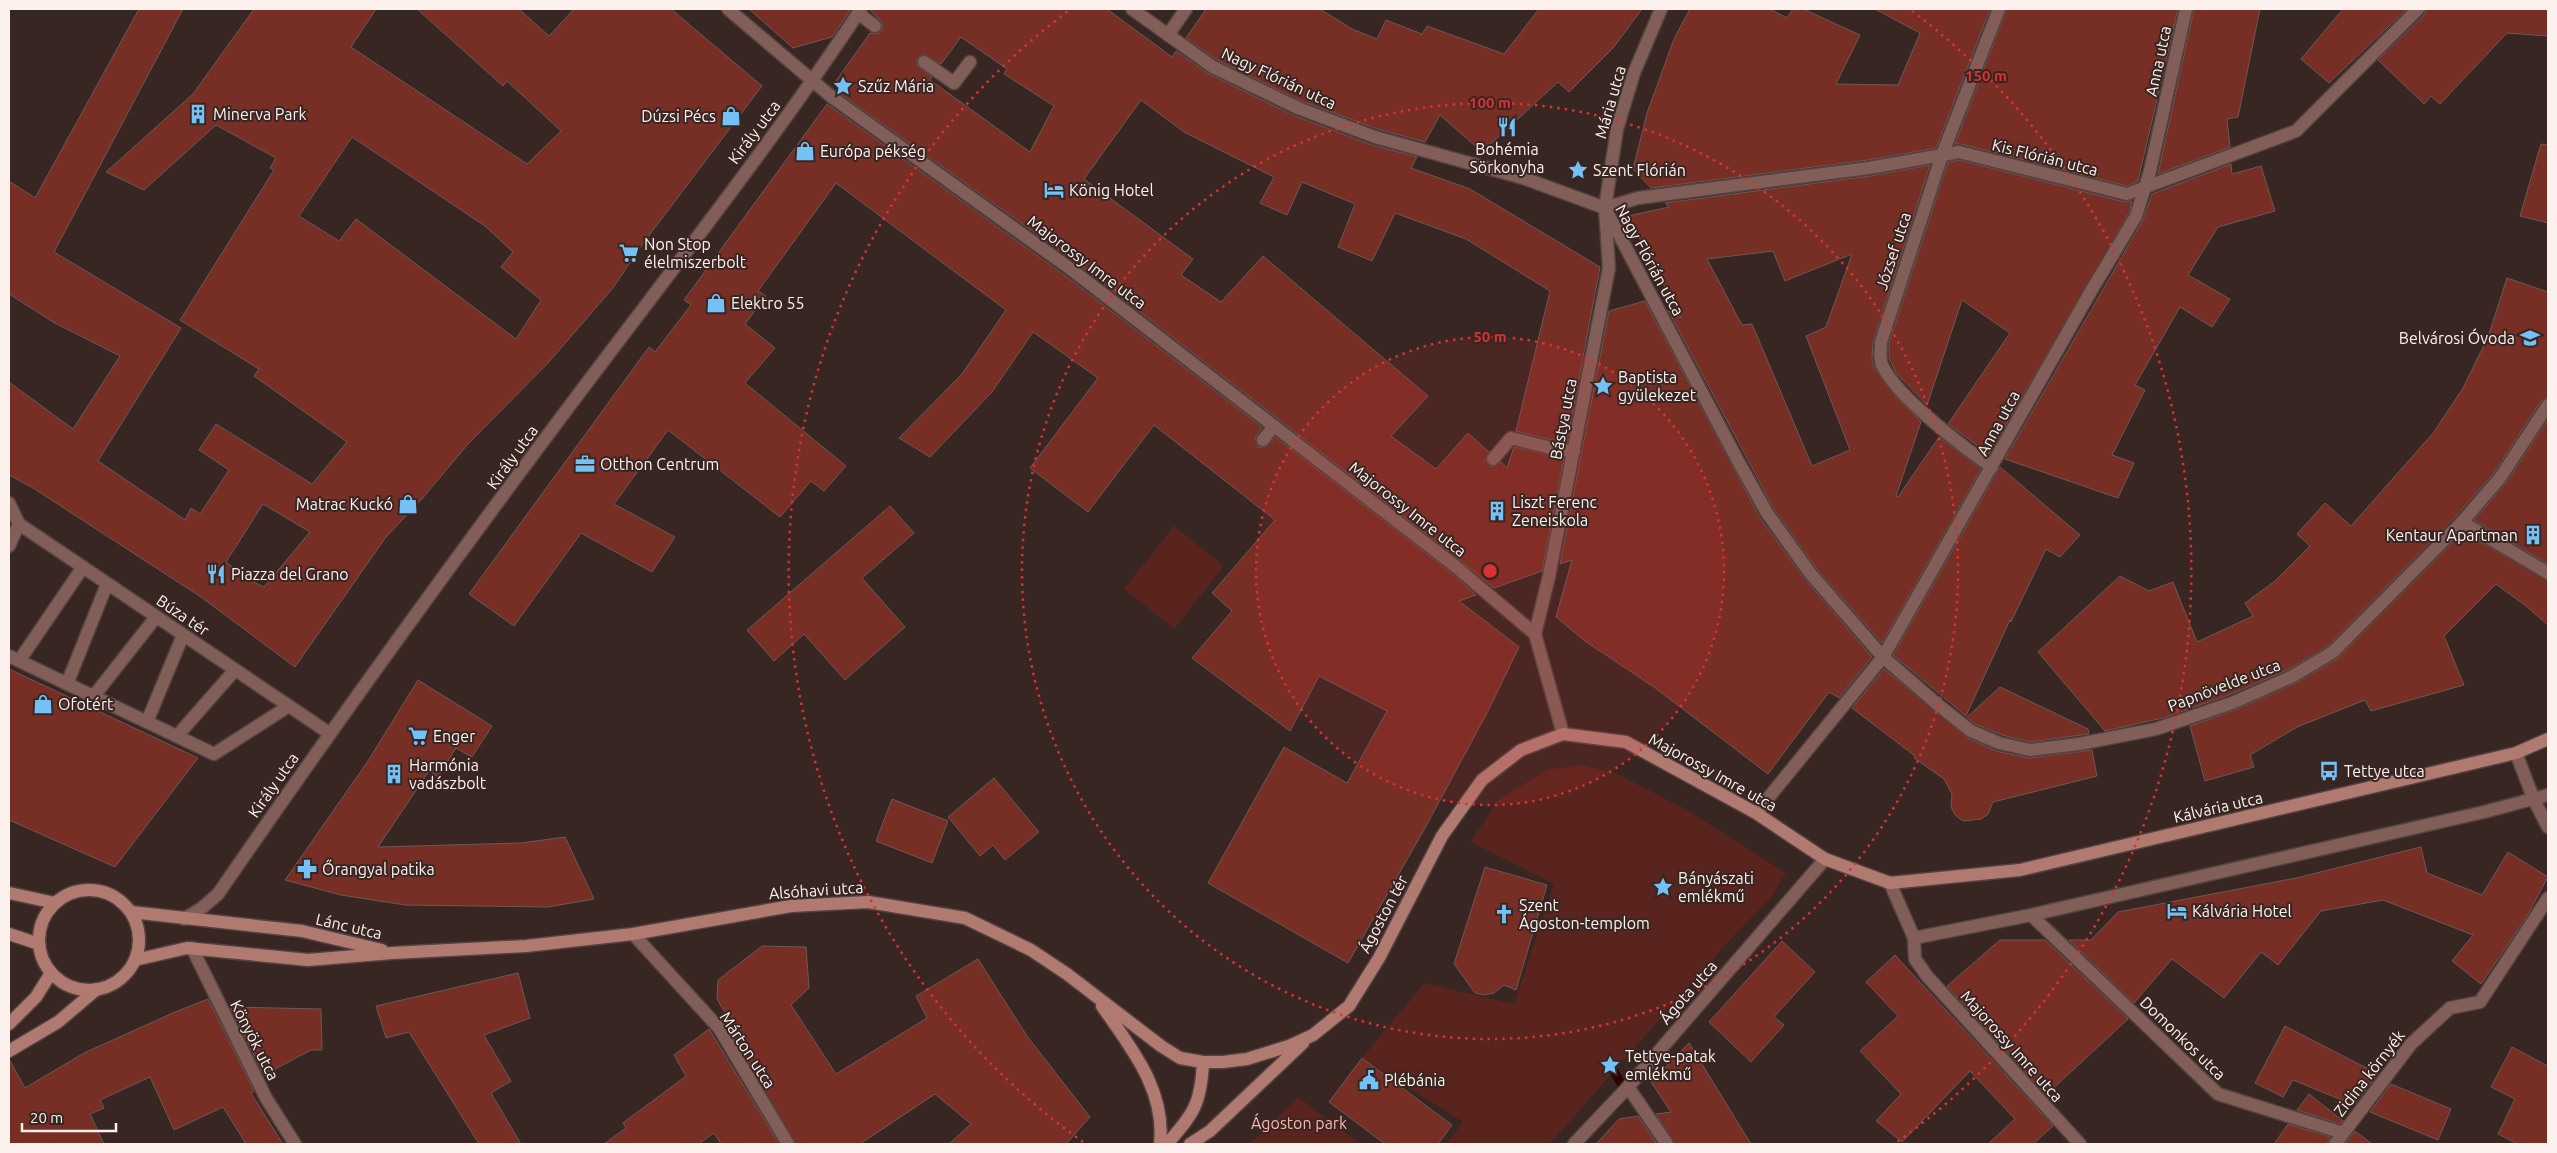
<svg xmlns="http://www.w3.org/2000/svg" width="2557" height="1153" viewBox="0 0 2557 1153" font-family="Ubuntu,sans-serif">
<rect width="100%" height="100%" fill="#382623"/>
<g fill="#58241d">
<path d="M1174,526L1224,566L1174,629L1124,589Z"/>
<path d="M1581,765L1617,774L1684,808L1786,873L1770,899L1727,943L1550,1144H1446L1463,1122L1362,1058L1424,983L1514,1004L1554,884L1471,842L1497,801L1547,770Z"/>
<path d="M1298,1097L1360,1144H1250Z"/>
</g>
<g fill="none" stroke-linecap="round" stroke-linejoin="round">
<path stroke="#300" stroke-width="9" d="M1610,1065L1622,1085"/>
</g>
<g fill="#772e25" stroke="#6d5855" fill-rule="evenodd">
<path d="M139,9H183L54,252L181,328L98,461L185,520L191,508L200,514L229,470L199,450L216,424L312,484L347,442L254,376L259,369L180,320L274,170L270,168L276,158L216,125L144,190L106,172L193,94L254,9H376L351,47L527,164L561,131L507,81L503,86L417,9H519L549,36L574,9H671L762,86L644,242L613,288L548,363L468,444L422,499L386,537L295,667L201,597L33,488L9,475V382L73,429L120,356L53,322L9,294V181L35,198ZM352,137L485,226L513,252L501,267L541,300L516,339L356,219L339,241L299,216ZM263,504L310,532L264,587L244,577L226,562Z"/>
<path d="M749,9H851L832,37L793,48Z"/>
<path d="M869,9H1107L1172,57L1176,51L1209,74L1295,116L1372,145L1417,157L1411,168L1470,189L1600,267L1567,442H1560L1516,431L1550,291L1466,239L1395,213L1372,261L1338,247L1355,204L1302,182L1287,215L1260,203L1274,177L1184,132L1141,100L1084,179L1193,259L1181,275L1221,302L1263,256L1428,396L1391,436L1436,469L1468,433L1489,452L1485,461L1491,467L1501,462L1507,468L1514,447L1564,458L1542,571L1494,588L1460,560L1077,263L838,92L841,84L836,81L870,33L878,34L883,28L882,22ZM961,37L1007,69L1004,74L1054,106L1030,152L930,80L932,77L917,66V58L924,54L941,64Z"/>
<path d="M1206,9H1320L1352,29L1377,39L1386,20L1422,34L1427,26L1504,54L1539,9H1642L1613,48L1569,92L1558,82L1482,152L1440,115L1425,142L1378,129L1301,101L1217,60L1186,38Z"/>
<path d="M1690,9H1770L1787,18L1793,9H1803L1860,35L1836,84L1898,85L1920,33L1875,9H1990L1936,148L1868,160L1651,188L1633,169L1647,113L1674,39Z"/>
<path d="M2007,9H2178L2138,181L2127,186L1961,144H1955Z"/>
<path d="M2194,9H2260L2238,117L2227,119L2230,147L2158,174Z"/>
<path d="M2343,9H2407L2329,83L2301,59Z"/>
<path d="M2426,9H2548V36L2507,33L2440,104L2431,96L2424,104L2378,60L2424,15Z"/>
<path d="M827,104L1067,277L1262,427L1255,438L1258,447H1266L1275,437L1450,572L1476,595L1459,601L1519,647L1488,711L1425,828L1348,963L1208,883L1284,747L1347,783L1387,711L1319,676L1290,731L1192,658L1232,611L1212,593L1275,520L1154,425L1088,512L1030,468L1098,378L1033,332L992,392L930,457L899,438L962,374L1006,310L836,183L758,291L766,296L745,324L775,348L745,383L846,466L824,491L811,481L780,517L668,430L614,504L675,537L652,572L581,533L514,626L469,594L649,347L655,352L691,305L684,300Z"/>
<path d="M2541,144L2548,145V223L2520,216Z"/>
<path d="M1959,160L2125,202L2132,201L2129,213L1989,454L1948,424L2010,333L1962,300L1927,405L1896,373L1889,358V343L1948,162Z"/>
<path d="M2231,164L2232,174L2261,166L2275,211L2218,227L2188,275L2230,299L2212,327L2180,307L2135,385L2145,390L2112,455L2134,463L2118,498L2005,459L2143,220L2152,194Z"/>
<path d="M1930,165L1873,342L1872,360L1875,369L1895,396L1921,422L1896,496L1898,497L1939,437L1981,469L1882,643L1816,568L1774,509L1668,310L1681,318L1628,216L1669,207L1665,203L1870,176ZM1773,251L1785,281L1852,254L1826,327L1806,336L1850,450L1812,466L1752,324L1742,325L1707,259Z"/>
<path d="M2507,278L2548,292V397L2541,401L2494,473L2456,516L2328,646L2289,669L2229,695L2163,718L2105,731L2038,652L2120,576L2149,591L2173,582L2197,642L2253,616L2245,603L2275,581L2310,546L2297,534L2325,503L2351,526L2434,432L2463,388L2488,337Z"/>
<path d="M1645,301L1760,518L1804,578L1872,657L1839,698L1829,692L1768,774L1654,687L1585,641L1556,617L1572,560L1560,564L1609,311Z"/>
<path d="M2548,419V564L2474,520L2507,482Z"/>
<path d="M2000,467L2080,535L2060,557L2046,549L2011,622L2010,620L1966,716L1893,655Z"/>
<path d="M890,506L914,533L862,578L905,627L845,680L804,634L774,661L747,630Z"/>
<path d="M2463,532L2548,581V625L2526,606L2496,584L2444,636L2464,685L2371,711L2365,700L2297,727L2250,755L2254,767L2205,781L2190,726L2235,710L2296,683L2337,659Z"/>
<path d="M9,669L198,758L115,867L9,820Z"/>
<path d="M1884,669L1968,738L1996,751L2029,758L2092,750L2097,776L1993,802L1988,814L1981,819L1963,821L1955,815L1951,807L1952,794L1944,779L1914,758L1915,756L1852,708Z"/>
<path d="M418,680L492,726L472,757L456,748L438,777L429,771L378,847L521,843L565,837L594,899L548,907L405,905L341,895L285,880L368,761Z"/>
<path d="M2000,687L2088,729L2089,734L2030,742L2002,735L1975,724L1967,717Z"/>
<path d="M994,778L1039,832L1005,860L993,845L980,856L948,817Z"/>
<path d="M892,799L948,821L932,863L876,841Z"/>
<path d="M2421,847L2427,873L2482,895L2508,852L2548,877L2527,916L2481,984L2452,961L2473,935L2383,900L2321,911L2278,965L2261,952L2224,998L2172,959L2134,1003L2069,940H2091L2118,912L2296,878Z"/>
<path d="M1485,867L1547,885L1516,990L1504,985L1494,993L1484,995L1475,993L1454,964Z"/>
<path d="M2000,940H2045L2128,1019L2046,1095L1947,986Z"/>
<path d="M1782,941L1815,972L1774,1017L1784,1025L1751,1062L1709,1022Z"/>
<path d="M762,946L806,947L809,988L791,1005L836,1074L927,1018L916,996L978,959L1027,1036L1090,1117L1066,1144H949L971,1124L935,1094L860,1144H796L722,1020L727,1016L717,999L718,980Z"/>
<path d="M1895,955L2053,1126L2033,1144H1988L2015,1119L1970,1071L1902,1142L1876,1121L1901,1094L1860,1051L1898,1016L1866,982Z"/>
<path d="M518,973L530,1018L484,1035L511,1081L491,1093L521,1144H479L409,1032L386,1038L376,1006Z"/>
<path d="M208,999L254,1091L251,1093L283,1144H246L223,1107L174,1130L150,1077L100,1100L104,1108L90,1114L104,1144H9V1059L25,1088L84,1053L175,1012Z"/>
<path d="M230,1007L321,1009L322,1050H311L264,1075Z"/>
<path d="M2285,1026L2378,1074L2354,1105L2293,1080L2283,1097L2255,1083Z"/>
<path d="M709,1029L779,1144H721L714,1133L699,1144H604L626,1128L623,1123L686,1076L674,1055Z"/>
<path d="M1689,1043L1751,1144H1675L1656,1114L1671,1112L1651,1082Z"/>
<path d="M2512,1047L2548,1066V1144H2518L2498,1134L2515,1099L2491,1087Z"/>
<path d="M1362,1058L1452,1125L1438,1144H1385L1329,1102Z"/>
<path d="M2391,1084L2451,1109L2438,1140L2370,1112Z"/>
<path d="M2309,1094L2343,1121L2340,1124L2297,1110Z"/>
<path d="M1638,1116L1657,1144H1596L1619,1119Z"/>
<path d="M2288,1124L2330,1137L2327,1144H2274Z"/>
<path d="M2355,1131L2372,1144H2345Z"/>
</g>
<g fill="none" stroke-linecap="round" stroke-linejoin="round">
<defs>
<g id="lane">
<path d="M858,13L875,26"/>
<path d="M924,62L954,83L970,62"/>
<path d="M1263,440L1274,426"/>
<path d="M1493,459L1511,438L1559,450L1574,451"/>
</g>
<g id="street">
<path d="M728,9L833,98L1072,270L1455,566L1535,634L1563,734"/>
<path d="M1132,9L1213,67L1298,108L1375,137L1523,178L1605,208L1738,461L1767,513L1810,573L1883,657L1937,704L1971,731L1999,743L2030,750L2079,744L2156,729L2232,703L2293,676L2333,652L2462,522L2500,478L2548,405"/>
<path d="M1168,35L1186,9"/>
<path d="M1605,208L1638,198L1869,168L1959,152L2127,194L2296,131L2418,9"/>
<path d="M1992,467C1963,447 1896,396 1882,365C1879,358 1881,349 1881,342L1942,155L1999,9"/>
<path d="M9,503L19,524L9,546"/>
<path d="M2462,522L2548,573"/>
<path d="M19,524L329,733"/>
<path d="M1535,634L1549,576L1609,268L1605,208L1617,129L1634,73L1661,9"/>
<path d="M9,656L214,754L289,706"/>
<path d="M19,661L83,567"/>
<path d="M67,684L107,584"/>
<path d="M93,697L156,617"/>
<path d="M147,722L183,635"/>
<path d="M177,736L235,670"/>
<path d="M2516,753L2534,800L2548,827"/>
<path d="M1756,813L1883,657L2091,291L2136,216L2150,171L2186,9"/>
<path d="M1890,883L1914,938L1915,959L1927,976L2080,1144"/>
<path d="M2031,915L2218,1094L2343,1133"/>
<path d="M184,919L202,908L218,894C331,730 448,568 568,408C667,276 770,146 861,9"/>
<path d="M633,934L719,1028L788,1144"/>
<path d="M1914,938L2031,915L2484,812L2548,795"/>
<path d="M192,948L266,1098L295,1144"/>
<path d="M1628,1087L1667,1144"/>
<path d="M1574,1144L1628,1087L1825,859"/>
<path d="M2335,1144L2411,1044L2450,1008L2480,1002L2548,898"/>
</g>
<g id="secondary">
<circle cx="89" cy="940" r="50"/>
<path d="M9,893L55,903"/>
<path d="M131,912L302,931L382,950"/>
<path d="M9,934L39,944"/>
<path d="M135,960L187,948L308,960L392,953L526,946L633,934L791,906L868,902L965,918L1031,950L1067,974L1161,1046L1180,1058L1203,1062H1223L1247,1059L1289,1046L1313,1035L1349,1006L1379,958L1442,836L1482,780L1521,750L1563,734L1626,742L1756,813L1825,859L1890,883L2020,870L2516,753L2548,739"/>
<path d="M1102,1006C1131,1048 1166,1090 1160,1144"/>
<path d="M9,1024L36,997L51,973"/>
<path d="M9,1051L58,1022L97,989"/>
<path d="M1167,1144C1194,1113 1201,1104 1203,1062"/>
<path d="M1190,1144L1210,1131L1303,1043"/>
</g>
</defs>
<use href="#lane" stroke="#54423f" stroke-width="15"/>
<use href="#street" stroke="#54423f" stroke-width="15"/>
<use href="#secondary" stroke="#54423f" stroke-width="15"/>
<use href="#lane" stroke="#815e58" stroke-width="12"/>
<use href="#street" stroke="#815e58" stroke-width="12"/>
<use href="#secondary" stroke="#b17a71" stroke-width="12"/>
</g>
<circle cx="1490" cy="571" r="234" fill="#d83232" fill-opacity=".12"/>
<g fill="none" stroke="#d83232" stroke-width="2.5" stroke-dasharray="2.5 5">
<circle cx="1490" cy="571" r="234"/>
<circle cx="1490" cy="571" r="468"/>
<path d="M1083 1142A701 701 0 0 1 1068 11M1912 11A701 701 0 0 1 1897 1142"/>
</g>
<defs>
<symbol id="sight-bare" viewBox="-9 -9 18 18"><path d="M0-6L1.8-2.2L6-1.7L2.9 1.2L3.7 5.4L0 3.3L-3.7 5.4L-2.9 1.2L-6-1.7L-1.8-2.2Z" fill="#73c1f5" stroke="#382623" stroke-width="2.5" paint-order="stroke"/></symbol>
<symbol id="building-bare" viewBox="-9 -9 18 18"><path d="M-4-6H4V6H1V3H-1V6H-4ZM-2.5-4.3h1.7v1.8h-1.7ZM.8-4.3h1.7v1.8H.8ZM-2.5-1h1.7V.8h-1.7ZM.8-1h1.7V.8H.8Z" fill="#73c1f5" stroke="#382623" stroke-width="2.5" paint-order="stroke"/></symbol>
<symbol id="shop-bare" viewBox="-9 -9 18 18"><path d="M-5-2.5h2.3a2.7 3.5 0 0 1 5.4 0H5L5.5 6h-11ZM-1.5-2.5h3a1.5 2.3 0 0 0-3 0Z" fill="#73c1f5" stroke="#382623" stroke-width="2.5" paint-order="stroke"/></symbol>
<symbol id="restaurant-bare" viewBox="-9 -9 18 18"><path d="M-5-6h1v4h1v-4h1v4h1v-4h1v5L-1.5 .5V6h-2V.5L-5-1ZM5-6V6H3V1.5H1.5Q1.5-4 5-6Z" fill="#73c1f5" stroke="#382623" stroke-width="2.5" paint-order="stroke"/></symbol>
<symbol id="hotel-bare" viewBox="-9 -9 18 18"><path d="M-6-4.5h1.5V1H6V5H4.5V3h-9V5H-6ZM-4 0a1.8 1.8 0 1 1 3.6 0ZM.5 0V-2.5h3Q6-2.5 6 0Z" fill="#73c1f5" stroke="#382623" stroke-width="2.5" paint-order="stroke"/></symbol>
<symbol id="supermarket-bare" viewBox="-9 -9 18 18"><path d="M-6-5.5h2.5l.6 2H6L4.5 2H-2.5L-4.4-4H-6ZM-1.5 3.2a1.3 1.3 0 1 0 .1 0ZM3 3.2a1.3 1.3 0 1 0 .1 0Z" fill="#73c1f5" stroke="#382623" stroke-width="2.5" paint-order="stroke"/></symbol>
<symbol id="school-bare" viewBox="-9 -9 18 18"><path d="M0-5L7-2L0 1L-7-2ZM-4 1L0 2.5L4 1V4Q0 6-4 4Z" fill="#73c1f5" stroke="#382623" stroke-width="2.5" paint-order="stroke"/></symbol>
<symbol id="office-bare" viewBox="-9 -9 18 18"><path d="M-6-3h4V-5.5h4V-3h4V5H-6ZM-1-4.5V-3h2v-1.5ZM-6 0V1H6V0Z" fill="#73c1f5" stroke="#382623" stroke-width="2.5" paint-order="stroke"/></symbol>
<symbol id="bus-bare" viewBox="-9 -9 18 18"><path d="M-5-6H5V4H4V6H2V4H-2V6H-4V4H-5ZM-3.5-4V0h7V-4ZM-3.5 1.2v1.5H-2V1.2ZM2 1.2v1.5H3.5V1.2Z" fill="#73c1f5" stroke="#382623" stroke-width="2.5" paint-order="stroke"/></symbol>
<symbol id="pharmacy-bare" viewBox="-9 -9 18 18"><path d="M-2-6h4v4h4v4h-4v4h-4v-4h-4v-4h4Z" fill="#73c1f5" stroke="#382623" stroke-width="2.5" paint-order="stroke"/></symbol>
<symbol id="church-bare" viewBox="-9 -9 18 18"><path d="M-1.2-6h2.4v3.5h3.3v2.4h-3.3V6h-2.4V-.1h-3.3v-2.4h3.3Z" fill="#73c1f5" stroke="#382623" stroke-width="2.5" paint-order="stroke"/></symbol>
<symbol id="civic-bare" viewBox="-9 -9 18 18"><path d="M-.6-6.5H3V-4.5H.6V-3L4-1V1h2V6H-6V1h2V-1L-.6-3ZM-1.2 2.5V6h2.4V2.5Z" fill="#73c1f5" stroke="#382623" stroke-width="2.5" paint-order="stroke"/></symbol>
</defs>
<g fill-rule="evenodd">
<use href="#sight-bare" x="829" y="72" width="28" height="28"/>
<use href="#building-bare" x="184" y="100" width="28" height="28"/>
<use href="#shop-bare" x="717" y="102" width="28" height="28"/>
<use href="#restaurant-bare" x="1493" y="113" width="28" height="28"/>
<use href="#shop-bare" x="791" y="137" width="28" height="28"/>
<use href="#sight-bare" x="1564" y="156" width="28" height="28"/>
<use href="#hotel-bare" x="1040" y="176" width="28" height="28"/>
<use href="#supermarket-bare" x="615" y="239" width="28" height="28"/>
<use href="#shop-bare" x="702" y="289" width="28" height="28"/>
<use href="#school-bare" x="2516" y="324" width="28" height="28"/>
<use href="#sight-bare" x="1589" y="372" width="28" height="28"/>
<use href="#office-bare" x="571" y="450" width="28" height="28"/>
<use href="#shop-bare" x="394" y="490" width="28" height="28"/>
<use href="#building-bare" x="1483" y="497" width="28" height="28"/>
<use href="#building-bare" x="2519" y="521" width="28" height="28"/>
<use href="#restaurant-bare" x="202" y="560" width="28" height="28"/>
<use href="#shop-bare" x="29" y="690" width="28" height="28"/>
<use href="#supermarket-bare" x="404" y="722" width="28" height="28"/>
<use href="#bus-bare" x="2315" y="757" width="28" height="28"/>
<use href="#building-bare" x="380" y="760" width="28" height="28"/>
<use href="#pharmacy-bare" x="293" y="855" width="28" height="28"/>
<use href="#sight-bare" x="1649" y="873" width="28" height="28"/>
<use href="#hotel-bare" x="2163" y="897" width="28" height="28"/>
<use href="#church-bare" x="1490" y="900" width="28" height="28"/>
<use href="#sight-bare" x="1596" y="1051" width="28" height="28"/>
<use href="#civic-bare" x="1355" y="1066" width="28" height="28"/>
</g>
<g text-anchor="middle" stroke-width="4" stroke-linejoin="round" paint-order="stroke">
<g font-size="16" fill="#fdf1ee" stroke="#382623">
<text transform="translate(2158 61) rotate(-78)" y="6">Anna utca</text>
<text transform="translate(1279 78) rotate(25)" y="6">Nagy Flórián utca</text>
<text transform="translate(1610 102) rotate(-74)" y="6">Mária utca</text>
<text transform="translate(754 132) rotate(-53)" y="6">Király utca</text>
<text transform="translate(2045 157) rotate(14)" y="6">Kis Flórián utca</text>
<text transform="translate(1893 251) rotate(-72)" y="6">József utca</text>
<text transform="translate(1650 260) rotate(61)" y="6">Nagy Flórián utca</text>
<text transform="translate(1087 262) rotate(37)" y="6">Majorossy Imre utca</text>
<text transform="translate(1563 419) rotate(-79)" y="6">Bástya utca</text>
<text transform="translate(1998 423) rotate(-61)" y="6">Anna utca</text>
<text transform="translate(512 457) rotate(-54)" y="6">Király utca</text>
<text transform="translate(1408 509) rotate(38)" y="6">Majorossy Imre utca</text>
<text transform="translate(183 615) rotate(34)" y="6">Búza tér</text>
<text transform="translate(2224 685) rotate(-21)" y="6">Papnövelde utca</text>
<text transform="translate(1713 772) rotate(29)" y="6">Majorossy Imre utca</text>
<text transform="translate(273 785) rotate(-55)" y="6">Király utca</text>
<text transform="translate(2218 807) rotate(-13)" y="6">Kálvária utca</text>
<text transform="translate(816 890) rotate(-4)" y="6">Alsóhavi utca</text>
<text transform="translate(1383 914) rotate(-62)" y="6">Ágoston tér</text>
<text transform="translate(349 926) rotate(13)" y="6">Lánc utca</text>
<text transform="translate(1688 992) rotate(-49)" y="6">Ágota utca</text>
<text transform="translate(2183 1038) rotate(44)" y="6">Domonkos utca</text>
<text transform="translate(255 1040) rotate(63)" y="6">Könyök utca</text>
<text transform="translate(2012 1046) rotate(48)" y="6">Majorossy Imre utca</text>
<text transform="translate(748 1050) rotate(57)" y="6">Márton utca</text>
<text transform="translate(2369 1073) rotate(-52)" y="6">Zidina környék</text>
</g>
<g font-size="16" fill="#fdf1ee" stroke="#382623" text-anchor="start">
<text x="858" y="92">Szűz Mária</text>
<text x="213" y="120">Minerva Park</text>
<text x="716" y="122" text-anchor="end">Dúzsi Pécs</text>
<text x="1507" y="155" text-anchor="middle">Bohémia<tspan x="1507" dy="18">Sörkonyha</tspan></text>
<text x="820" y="157">Európa pékség</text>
<text x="1593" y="176">Szent Flórián</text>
<text x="1069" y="196">König Hotel</text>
<text x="644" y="250">Non Stop<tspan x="644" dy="18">élelmiszerbolt</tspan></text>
<text x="731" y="309">Elektro 55</text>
<text x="2515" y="344" text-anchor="end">Belvárosi Óvoda</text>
<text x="1618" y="383">Baptista<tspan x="1618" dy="18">gyülekezet</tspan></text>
<text x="600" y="470">Otthon Centrum</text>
<text x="1512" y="508">Liszt Ferenc<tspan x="1512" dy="18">Zeneiskola</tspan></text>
<text x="393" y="510" text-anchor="end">Matrac Kuckó</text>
<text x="2518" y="541" text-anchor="end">Kentaur Apartman</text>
<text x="231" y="580">Piazza del Grano</text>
<text x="58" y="710">Ofotért</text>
<text x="433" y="742">Enger</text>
<text x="409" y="771">Harmónia<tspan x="409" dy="18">vadászbolt</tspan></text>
<text x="2344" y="777">Tettye utca</text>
<text x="322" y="875">Őrangyal patika</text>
<text x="1678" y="884">Bányászati<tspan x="1678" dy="18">emlékmű</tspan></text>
<text x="1519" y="911">Szent<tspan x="1519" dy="18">Ágoston-templom</tspan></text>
<text x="2192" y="917">Kálvária Hotel</text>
<text x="1625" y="1062">Tettye-patak<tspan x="1625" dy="18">emlékmű</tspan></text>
<text x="1384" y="1086">Plébánia</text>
</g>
<g font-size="16" fill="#f8b5a9" stroke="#382623">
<text x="1299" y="1129">Ágoston park</text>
</g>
</g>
<circle cx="1490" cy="571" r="8" fill="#d83232" stroke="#382623" stroke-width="2.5"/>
<g font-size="15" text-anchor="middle" font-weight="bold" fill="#d83232" stroke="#382623" stroke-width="4" stroke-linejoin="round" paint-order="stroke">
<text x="1986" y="81">150 m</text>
<text x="1490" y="108">100 m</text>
<text x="1490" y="342">50 m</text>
</g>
<rect width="2557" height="1153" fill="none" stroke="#fdf1ee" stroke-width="20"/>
<path d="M22 1123v8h94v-8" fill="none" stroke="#fdf1ee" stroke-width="2.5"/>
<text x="30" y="1123" font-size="15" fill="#fdf1ee" stroke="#382623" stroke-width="4" paint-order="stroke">20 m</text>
</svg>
